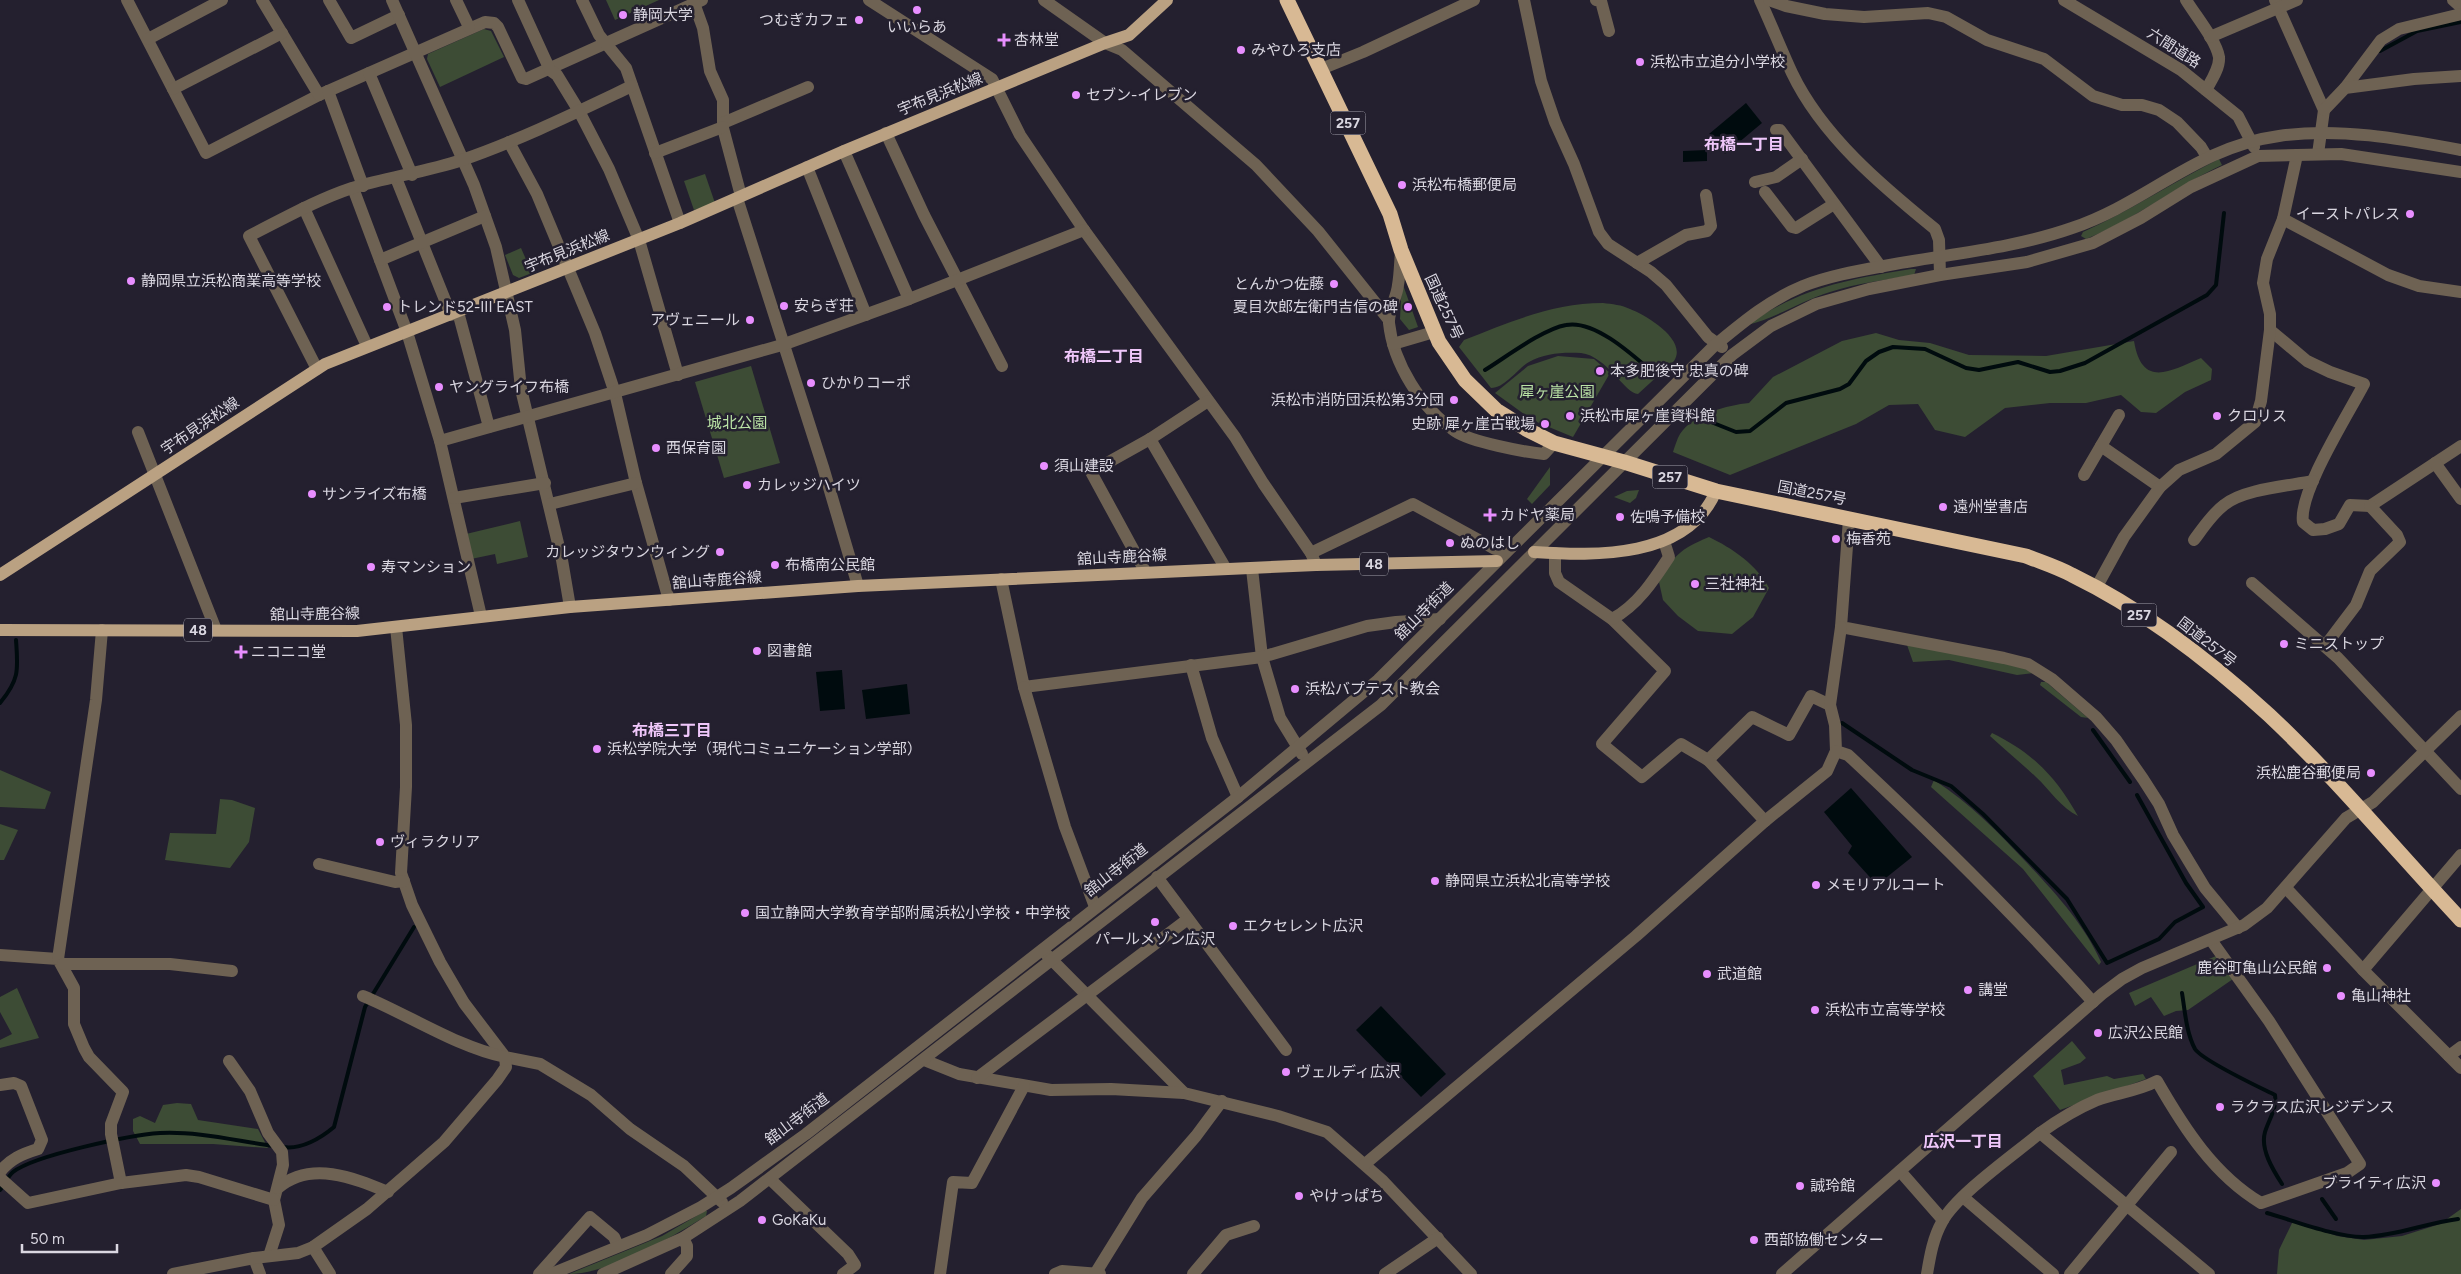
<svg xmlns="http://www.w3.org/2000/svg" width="2461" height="1274" viewBox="0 0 2461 1274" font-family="Figtree,'Noto Sans JP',sans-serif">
<rect width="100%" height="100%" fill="#24202f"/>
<g fill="#3d4c35">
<path d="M606,0H659L615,20Z"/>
<path d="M484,29L491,31L504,57L440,87L427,59L428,54Z"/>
<path d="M2219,159L2222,165C2175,187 2134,220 2086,239L2081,236L2083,232C2130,211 2173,182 2219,159Z"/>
<path d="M705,174L715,203L694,210L684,181Z"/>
<path d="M521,248L532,273L519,278L513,275L505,255Z"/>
<path d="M1911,269H1916L1914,275C1886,280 1857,283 1830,292C1801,301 1776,318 1747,325C1800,288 1849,279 1911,269Z"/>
<path d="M1402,282L1418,327L1409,330L1400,319Z"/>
<path d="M1603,303C1612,304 1622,305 1630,309C1646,315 1688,340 1674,361L1638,394C1625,394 1607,356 1581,353C1563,352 1545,353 1529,362C1517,369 1505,388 1491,388L1459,347L1464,340C1510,322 1553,303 1603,303Z"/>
<path d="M1876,333L1899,340L1930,343L1969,355L2046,356L2134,341C2142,389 2170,371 2201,358L2212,369L2211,380L2185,392L2156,413L2141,412L2121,395L2086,403H2050L2005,408L1965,437L1935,430L1918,404L1889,405L1856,424L1730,475L1673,452C1675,446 1677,439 1680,434C1693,414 1728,405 1749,403L1773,377L1842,341Z"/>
<path d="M1558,356L1594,359L1610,373L1573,437L1532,420L1495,393L1528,366Z"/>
<path d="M751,366L780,463L724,478L695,382Z"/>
<path d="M1550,467V485L1532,504L1527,499Z"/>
<path d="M1639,490L1636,498L1630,503L1614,497L1627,491Z"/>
<path d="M520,521L528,557L497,564L495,554L471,559L466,534Z"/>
<path d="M1709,537C1732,548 1757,565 1769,588L1753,617L1732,634L1698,631L1678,616L1663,600L1659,582C1675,554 1679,550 1709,537Z"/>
<path d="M1907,645L2024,666L2034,673L2017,675L1949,660L1913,662Z"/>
<path d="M2041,682H2046L2088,718L2081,717L2040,685Z"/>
<path d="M1992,733C2033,753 2056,777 2078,816C2061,808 2050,790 2036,777C2021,763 2005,750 1990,736Z"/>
<path d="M0,770L51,792L45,809L0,807Z"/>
<path d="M1934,780C1970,803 1999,833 2028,864C2056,894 2084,924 2101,962L2099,965L2023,869L1931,787Z"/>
<path d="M220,799L232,800L255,808L249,842L230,868L165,860L170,833L216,834Z"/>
<path d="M0,824L18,830L4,860H0Z"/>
<path d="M2216,956L2233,979L2188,1010L2176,1011L2164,1016L2151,997L2135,1006L2129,993Z"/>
<path d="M17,988L39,1038L0,1048V1040L12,1034L0,1012V997Z"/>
<path d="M2072,1041L2086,1058L2080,1063L2061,1070L2064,1085L2107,1076L2114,1079L2143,1074L2146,1079L2060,1110L2033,1076Z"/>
<path d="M177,1103L191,1104L198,1120L258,1129L268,1148L213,1144H140L133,1131V1119L140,1116L155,1123L163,1105Z"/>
<path d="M2461,1209V1274H2277L2279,1250L2293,1221L2337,1236L2364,1240L2402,1236L2440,1224Z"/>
<path d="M705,1211H707L706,1216C672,1237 609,1274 569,1274L662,1236Z"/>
</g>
<g fill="#000b0e">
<path d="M1746,103L1762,123L1725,154L1709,134Z"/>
<path d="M1707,150V161L1683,162V151Z"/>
<path d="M842,670L845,709L820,711L816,672Z"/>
<path d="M907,684L910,714L866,719L862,690Z"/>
<path d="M1851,788L1912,857L1877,885L1848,853L1852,846L1824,812Z"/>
<path d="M1381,1006L1446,1074L1421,1097L1356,1030Z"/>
</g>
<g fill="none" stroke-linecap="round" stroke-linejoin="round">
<g stroke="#000b0e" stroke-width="4">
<path d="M2380,51L2417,31L2461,22"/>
<path d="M1485,370C1506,357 1543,329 1566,325C1596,319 1637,359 1658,377"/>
<path d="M1711,422L1736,432L1750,431L1786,403L1840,389L1849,384L1866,361L1879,352L1893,347L1925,349L1966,368L1979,370L2018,362L2050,372L2060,371L2085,363L2207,295L2216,285L2224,213"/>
<path d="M0,703C20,679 18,669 16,640"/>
<path d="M1842,723L1912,770L1951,786L1983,814L2067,899L2107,963L2159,939L2175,922L2203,907L2186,883L2137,795"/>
<path d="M2093,730L2130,782"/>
<path d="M2182,993C2185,1011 2186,1032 2195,1049C2203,1061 2259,1087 2275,1095C2277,1109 2269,1119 2265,1132C2260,1149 2273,1170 2282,1184"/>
<path d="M283,1147C301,1150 321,1138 334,1127L365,1007L414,927"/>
<path d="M0,1190C4,1185 8,1176 13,1172C35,1155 131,1135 160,1133C197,1131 237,1141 274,1146"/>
<path d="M2322,1199L2336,1219"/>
<path d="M2267,1213C2292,1220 2339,1238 2364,1237C2396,1236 2426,1223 2458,1219"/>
</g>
<g stroke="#6e6253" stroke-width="12">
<path d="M127,0L206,153L319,95L485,22L494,23L498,27L522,78L526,79L702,0"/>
<path d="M262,0L319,95"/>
<path d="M329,0L351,38L399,15"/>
<path d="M392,0L474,185L496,247L515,330L521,389L562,560L570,607"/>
<path d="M456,0L469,27"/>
<path d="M518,0L550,70L557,75L579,111L609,169L639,240L678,375"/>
<path d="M582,0L599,35L626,68L680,223"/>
<path d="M869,0L992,79L1020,135L1084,230L1235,437L1263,483L1311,553L1316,565"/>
<path d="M1044,0L1105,43L1122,50L1256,165L1318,231L1389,320"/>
<path d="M1524,0L1541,81L1555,122L1574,164L1599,232L1608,244L1651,272L1666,285L1708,337L1722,347"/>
<path d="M1596,0L1601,1L1609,31"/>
<path d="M1760,0C1771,24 1781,49 1792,73C1822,136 1882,186 1935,229L1939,240L1940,275"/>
<path d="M1769,0L1786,6L1825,14L1864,17L1928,13L1946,17L1987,40L2044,59L2093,96L2122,105H2142L2159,110L2177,122L2201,147L2207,157"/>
<path d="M2064,0L2181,70L2238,116L2254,147"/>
<path d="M2186,0C2195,15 2216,40 2219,57C2220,68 2211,81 2206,90"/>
<path d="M2275,0L2324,110L2318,154"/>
<path d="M2453,0L2461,7"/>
<path d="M694,3L703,28L710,71L723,100V128L741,196"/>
<path d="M2210,37L2297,0"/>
<path d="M148,39L222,0"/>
<path d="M1321,69L1363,52L1474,0"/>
<path d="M369,73L412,175"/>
<path d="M2345,88L2381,40L2399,29L2461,14"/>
<path d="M173,89L282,33"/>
<path d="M328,91L363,186"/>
<path d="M2324,110L2345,88L2414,79L2461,76"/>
<path d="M723,123L808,87"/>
<path d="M1776,130H1780L1881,267"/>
<path d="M886,133L924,215L1002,366"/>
<path d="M509,142L537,194L595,333L615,393L636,483L669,600"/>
<path d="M844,151L909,299"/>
<path d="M655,153L723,127"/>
<path d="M807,167L866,315"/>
<path d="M396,178L451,315"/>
<path d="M1755,182L1776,177L1802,159"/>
<path d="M353,188L407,332L440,441L481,616"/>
<path d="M1765,192L1792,227L1796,228L1834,204"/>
<path d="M737,198L823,467L858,586"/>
<path d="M304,208L367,346"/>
<path d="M2283,219L2388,275L2419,286L2461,292"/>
<path d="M1401,251C1400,262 1400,274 1398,285C1397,297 1388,311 1389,323C1393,363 1421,408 1455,431C1471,442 1524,452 1544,454L1554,443"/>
<path d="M380,260L485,216"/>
<path d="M1637,263L1686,235L1707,231L1711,226L1706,195"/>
<path d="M458,312L489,427"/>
<path d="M2270,330L2307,361L2330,372L2364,384C2349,413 2298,493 2303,522L2313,530L2325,529L2339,524L2350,505L2370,506L2461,446"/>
<path d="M1393,344L1434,332"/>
<path d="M317,369L249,236C283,219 316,200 352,188C388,177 426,172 462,160C520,140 577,112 632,86"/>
<path d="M138,432L216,630"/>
<path d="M1150,439L1226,569"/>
<path d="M440,441L782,345L909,299L1084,230"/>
<path d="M2101,446L2160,487"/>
<path d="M2435,463L2461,499"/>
<path d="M2084,475L2119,415"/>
<path d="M454,498L545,483"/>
<path d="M550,504L636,483"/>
<path d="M1849,519L1841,627L2004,658L2028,664L2052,679L2096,717L2116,740L2143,779L2159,804L2173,835L2205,888L2238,928"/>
<path d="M2194,540C2203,528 2212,514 2224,505C2243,489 2288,486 2313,481"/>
<path d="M1311,553L1413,504L1495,549"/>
<path d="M1555,553V573L1559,582L1612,619L1665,671L1602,744L1642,777L1681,744L1708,760L1752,717L1789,735L1811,696L1830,705"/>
<path d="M1252,569L1262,657L1280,718L1302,754"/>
<path d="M1145,571L1091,472L1150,439L1208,401"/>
<path d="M1001,579L1024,687L1262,657L1367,626L1396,622L1440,619"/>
<path d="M2252,583L2338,658L2461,789"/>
<path d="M2096,588L2124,537L2160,487L2179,470L2216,454L2255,422L2261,401L2270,330V314L2263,283L2267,259L2283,219L2297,155"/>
<path d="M1612,619C1637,606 1654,580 1669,557L1664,541"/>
<path d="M396,627L406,725V787L401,873L412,905L440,962L464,1003L505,1057L540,1064L591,1095L630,1129L684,1166L722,1202"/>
<path d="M1841,627L1830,705L1835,725L1836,751L1848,755C1933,834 2015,915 2093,1002"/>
<path d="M2325,646L2356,605L2370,571L2400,542L2397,535L2370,506"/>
<path d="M1191,665L1212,738L1238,797"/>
<path d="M1024,687L1065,827L1095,907"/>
<path d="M1708,760L1765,821"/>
<path d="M319,864L395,882L404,881"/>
<path d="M1157,877L1286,1050"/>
<path d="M2286,888L2363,970L2461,1068"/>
<path d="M1046,954L1184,1093L1278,1116L1327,1132L1383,1181L1471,1274"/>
<path d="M0,955L58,959L74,988V1024L84,1048L89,1057L123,1092L111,1124V1134L121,1183"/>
<path d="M58,959L96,700L102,630"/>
<path d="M63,964H170L232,971"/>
<path d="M2363,970L2461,855"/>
<path d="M2449,1056L2461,1047"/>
<path d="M924,1060L959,1074L1051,1090L1111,1089L1184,1093"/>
<path d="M229,1061L250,1091L268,1133L282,1152L283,1165L274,1200L279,1225L269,1256"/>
<path d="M977,1078L1188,919"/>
<path d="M0,1085L14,1083L21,1086L42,1140L38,1149C22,1154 10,1159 0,1172"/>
<path d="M2040,1133C2058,1120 2076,1109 2097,1100C2117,1093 2138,1091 2157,1081C2184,1128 2214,1175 2261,1203L2347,1173L2360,1164L2269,1021L2211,940"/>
<path d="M1365,1164L1636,936L1765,821L1827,771L1836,751"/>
<path d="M1900,1171L1943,1220"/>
<path d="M0,1178L28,1203L121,1183L186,1175L199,1177L274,1200"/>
<path d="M770,1179L848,1254L855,1265L843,1274"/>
<path d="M278,1188C311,1160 354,1178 388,1192"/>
<path d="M1963,1197L2053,1274"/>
<path d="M313,1247L330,1274"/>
<path d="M254,1258L260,1274"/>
<path d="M173,1274L254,1258L298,1253L313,1247L367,1209L444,1142L497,1080L506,1067L505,1057C457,1047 409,1015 363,996"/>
<path d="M539,1274L590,1217L614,1237L618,1246"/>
<path d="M551,1274L647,1235L701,1207L731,1188L806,1134L1238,797L1378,680L1714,346C1742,323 1769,300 1803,286C1829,276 1857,271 1884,266C1947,254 2012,249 2072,228C2147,203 2196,147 2279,136C2339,127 2402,139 2461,150"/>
<path d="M603,1274L683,1238L740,1201L1381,705L1732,355L1771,326L1816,304L1869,289L1940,275L2027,262L2093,243L2141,218L2191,187L2258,156L2341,154L2461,172"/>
<path d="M671,1274L687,1256V1246L683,1238"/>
<path d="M940,1274L953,1182L972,1183L1024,1086"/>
<path d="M1055,1274L1062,1271L1100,1274"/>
<path d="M1095,1274L1142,1198L1196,1136L1222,1101"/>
<path d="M1193,1274L1226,1235L1254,1226"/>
<path d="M1385,1274L1438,1238"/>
<path d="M1782,1274L2102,994L2122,979L2142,968L2244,925L2267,908L2346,818L2373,802L2461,716"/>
<path d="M1927,1274C1930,1256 1933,1238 1942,1222C1956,1195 2015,1154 2040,1133L2209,1274"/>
<path d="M2070,1274L2171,1152"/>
</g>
<g stroke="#baa182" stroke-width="12">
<path d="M1534,552C1596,556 1687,559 1716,491"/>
<path d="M0,575L325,364L680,223L844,151L1105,43L1129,35L1167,0"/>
<path d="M0,630L357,631L570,607L858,586L1316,565L1497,561"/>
</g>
<path stroke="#d8b994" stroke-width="15" d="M1287,0L1390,214L1401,250L1439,342L1465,380L1496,410L1526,429L1554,443L1624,462L1716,491L2026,556C2041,562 2057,567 2072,575C2144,610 2210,661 2269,715C2337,779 2397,852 2461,920"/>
</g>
<g fill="#e88eff" stroke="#24202f" stroke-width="2">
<circle cx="917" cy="10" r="5"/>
<circle cx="623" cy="15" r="5"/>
<circle cx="859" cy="20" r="5"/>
<path d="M1001.5 32.5h5v5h5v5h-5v5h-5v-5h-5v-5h5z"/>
<circle cx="1241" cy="50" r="5"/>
<circle cx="1640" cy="62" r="5"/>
<circle cx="1076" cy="95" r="5"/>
<circle cx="1402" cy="185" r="5"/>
<circle cx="2410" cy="214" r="5"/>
<circle cx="131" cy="281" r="5"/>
<circle cx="1334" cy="284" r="5"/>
<circle cx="784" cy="306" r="5"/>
<circle cx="387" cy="307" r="5"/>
<circle cx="1408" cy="307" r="5"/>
<circle cx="750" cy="320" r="5"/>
<circle cx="1600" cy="371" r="5"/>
<circle cx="811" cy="383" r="5"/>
<circle cx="439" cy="387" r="5"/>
<circle cx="1454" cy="400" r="5"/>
<circle cx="1570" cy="416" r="5"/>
<circle cx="2217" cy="416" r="5"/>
<circle cx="1545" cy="424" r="5"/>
<circle cx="656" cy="448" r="5"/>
<circle cx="1044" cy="466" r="5"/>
<circle cx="747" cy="485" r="5"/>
<circle cx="312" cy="494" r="5"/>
<circle cx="1943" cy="507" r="5"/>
<path d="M1487.5 507.5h5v5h5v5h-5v5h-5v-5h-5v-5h5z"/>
<circle cx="1620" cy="517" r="5"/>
<circle cx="1836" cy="539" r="5"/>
<circle cx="1450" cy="543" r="5"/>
<circle cx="720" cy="552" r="5"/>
<circle cx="775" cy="565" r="5"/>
<circle cx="371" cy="567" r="5"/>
<circle cx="1695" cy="584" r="5"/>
<circle cx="2284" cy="644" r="5"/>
<circle cx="757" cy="651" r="5"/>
<path d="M238.5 644.5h5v5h5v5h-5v5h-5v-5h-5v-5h5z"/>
<circle cx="1295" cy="689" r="5"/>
<circle cx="597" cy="749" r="5"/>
<circle cx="2371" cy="773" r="5"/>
<circle cx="380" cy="842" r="5"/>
<circle cx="1435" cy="881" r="5"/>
<circle cx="1816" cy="885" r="5"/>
<circle cx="745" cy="913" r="5"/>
<circle cx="1155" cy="922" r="5"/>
<circle cx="1233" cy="926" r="5"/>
<circle cx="2327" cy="968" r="5"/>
<circle cx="1707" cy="974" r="5"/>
<circle cx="1968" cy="990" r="5"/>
<circle cx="2341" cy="996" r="5"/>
<circle cx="1815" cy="1010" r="5"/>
<circle cx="2098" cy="1033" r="5"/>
<circle cx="1286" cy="1072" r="5"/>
<circle cx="2220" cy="1107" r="5"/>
<circle cx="2436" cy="1183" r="5"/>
<circle cx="1800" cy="1186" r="5"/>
<circle cx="1299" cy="1196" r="5"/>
<circle cx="762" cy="1220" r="5"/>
<circle cx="1754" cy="1240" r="5"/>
</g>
<g text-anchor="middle" stroke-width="5" stroke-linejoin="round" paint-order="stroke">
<g fill="#24202f" stroke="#a3a0ac" stroke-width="1">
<rect x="1330.5" y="111.5" width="35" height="23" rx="4"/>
<rect x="1652.5" y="465.5" width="35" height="23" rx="4"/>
<rect x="1360" y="552.5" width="28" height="23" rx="4"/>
<rect x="2121.5" y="603.5" width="35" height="23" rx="4"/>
<rect x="184" y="618.5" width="28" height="23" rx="4"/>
</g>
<g font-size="14" font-weight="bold" fill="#dad7e1">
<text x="1348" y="128">257</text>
<text x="1670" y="482">257</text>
<text x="1374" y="569">48</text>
<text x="2139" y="620">257</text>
<text x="198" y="635">48</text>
</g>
<g font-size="15" fill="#dad7e1" stroke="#24202f" text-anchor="start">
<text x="633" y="20">静岡大学</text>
<text x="849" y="25" text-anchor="end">つむぎカフェ</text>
<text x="917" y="32" text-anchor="middle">いいらあ</text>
<text x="1014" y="45">杏林堂</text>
<text x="1251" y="55">みやひろ支店</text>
<text x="1650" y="67">浜松市立追分小学校</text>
<text x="1086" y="100">セブン-イレブン</text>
<text x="1412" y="190">浜松布橋郵便局</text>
<text x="2400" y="219" text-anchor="end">イーストパレス</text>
<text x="141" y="286">静岡県立浜松商業高等学校</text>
<text x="1324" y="289" text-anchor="end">とんかつ佐藤</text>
<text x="794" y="311">安らぎ荘</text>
<text x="397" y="312">トレンド52-III EAST</text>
<text x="1398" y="312" text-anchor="end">夏目次郎左衛門吉信の碑</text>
<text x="740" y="325" text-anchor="end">アヴェニール</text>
<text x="1610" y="376">本多肥後守 忠真の碑</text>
<text x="821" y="388">ひかりコーポ</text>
<text x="449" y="392">ヤングライフ布橋</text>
<text x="1444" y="405" text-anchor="end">浜松市消防団浜松第3分団</text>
<text x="1580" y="421">浜松市犀ヶ崖資料館</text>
<text x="2227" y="421">クロリス</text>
<text x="1535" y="429" text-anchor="end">史跡 犀ヶ崖古戦場</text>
<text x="666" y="453">西保育園</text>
<text x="1054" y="471">須山建設</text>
<text x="757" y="490">カレッジハイツ</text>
<text x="322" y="499">サンライズ布橋</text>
<text x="1953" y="512">遠州堂書店</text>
<text x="1500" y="520">カドヤ薬局</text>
<text x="1630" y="522">佐鳴予備校</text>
<text x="1846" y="544">梅香苑</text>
<text x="1460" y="548">ぬのはし</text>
<text x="710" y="557" text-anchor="end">カレッジタウンウィング</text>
<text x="785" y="570">布橋南公民館</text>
<text x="381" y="572">寿マンション</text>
<text x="1705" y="589">三社神社</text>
<text x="2294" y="649">ミニストップ</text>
<text x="767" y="656">図書館</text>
<text x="251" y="657">ニコニコ堂</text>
<text x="1305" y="694">浜松バプテスト教会</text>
<text x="607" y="754">浜松学院大学（現代コミュニケーション学部）</text>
<text x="2361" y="778" text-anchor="end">浜松鹿谷郵便局</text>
<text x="390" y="847">ヴィラクリア</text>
<text x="1445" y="886">静岡県立浜松北高等学校</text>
<text x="1826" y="890">メモリアルコート</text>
<text x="755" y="918">国立静岡大学教育学部附属浜松小学校・中学校</text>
<text x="1243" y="931">エクセレント広沢</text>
<text x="1155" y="944" text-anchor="middle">パールメゾン広沢</text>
<text x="2317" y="973" text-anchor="end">鹿谷町亀山公民館</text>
<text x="1717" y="979">武道館</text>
<text x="1978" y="995">講堂</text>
<text x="2351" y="1001">亀山神社</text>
<text x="1825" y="1015">浜松市立高等学校</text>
<text x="2108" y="1038">広沢公民館</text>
<text x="1296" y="1077">ヴェルディ広沢</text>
<text x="2230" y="1112">ラクラス広沢レジデンス</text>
<text x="2426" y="1188" text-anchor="end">ブライティ広沢</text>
<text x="1810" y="1191">誠玲館</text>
<text x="1309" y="1201">やけっぱち</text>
<text x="772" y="1225">GoKaKu</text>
<text x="1764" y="1245">西部協働センター</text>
</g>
<g font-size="15" fill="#dad7e1" stroke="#24202f">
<text transform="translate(2174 48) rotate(33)" y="5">六間道路</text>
<text transform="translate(940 94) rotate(-22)" y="5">宇布見浜松線</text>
<text transform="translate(567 251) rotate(-22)" y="5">宇布見浜松線</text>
<text transform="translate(1444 307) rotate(65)" y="5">国道257号</text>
<text transform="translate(200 426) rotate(-34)" y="5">宇布見浜松線</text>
<text transform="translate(1812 493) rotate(11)" y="5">国道257号</text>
<text transform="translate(1122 557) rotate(-3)" y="5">舘山寺鹿谷線</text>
<text transform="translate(717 580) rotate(-4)" y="5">舘山寺鹿谷線</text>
<text transform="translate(1424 611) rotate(-45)" y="5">舘山寺街道</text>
<text transform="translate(315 614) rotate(-1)" y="5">舘山寺鹿谷線</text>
<text transform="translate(2207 642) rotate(38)" y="5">国道257号</text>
<text transform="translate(1116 870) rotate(-38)" y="5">舘山寺街道</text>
<text transform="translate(797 1119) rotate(-37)" y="5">舘山寺街道</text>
</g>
<g font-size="15" fill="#bae2a5" stroke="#24202f">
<text x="1557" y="397">犀ヶ崖公園</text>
<text x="737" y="428">城北公園</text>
</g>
<g font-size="16" font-weight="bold" fill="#efc7fa" stroke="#24202f">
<text x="1744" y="150">布橋一丁目</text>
<text x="1104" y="362">布橋二丁目</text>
<text x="672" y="736">布橋三丁目</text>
<text x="1963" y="1147">広沢一丁目</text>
</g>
</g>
<path d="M22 1244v8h95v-8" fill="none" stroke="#dad7e1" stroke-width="2.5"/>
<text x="30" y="1244" font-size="15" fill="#dad7e1" stroke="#24202f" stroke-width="4" paint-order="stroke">50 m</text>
</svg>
